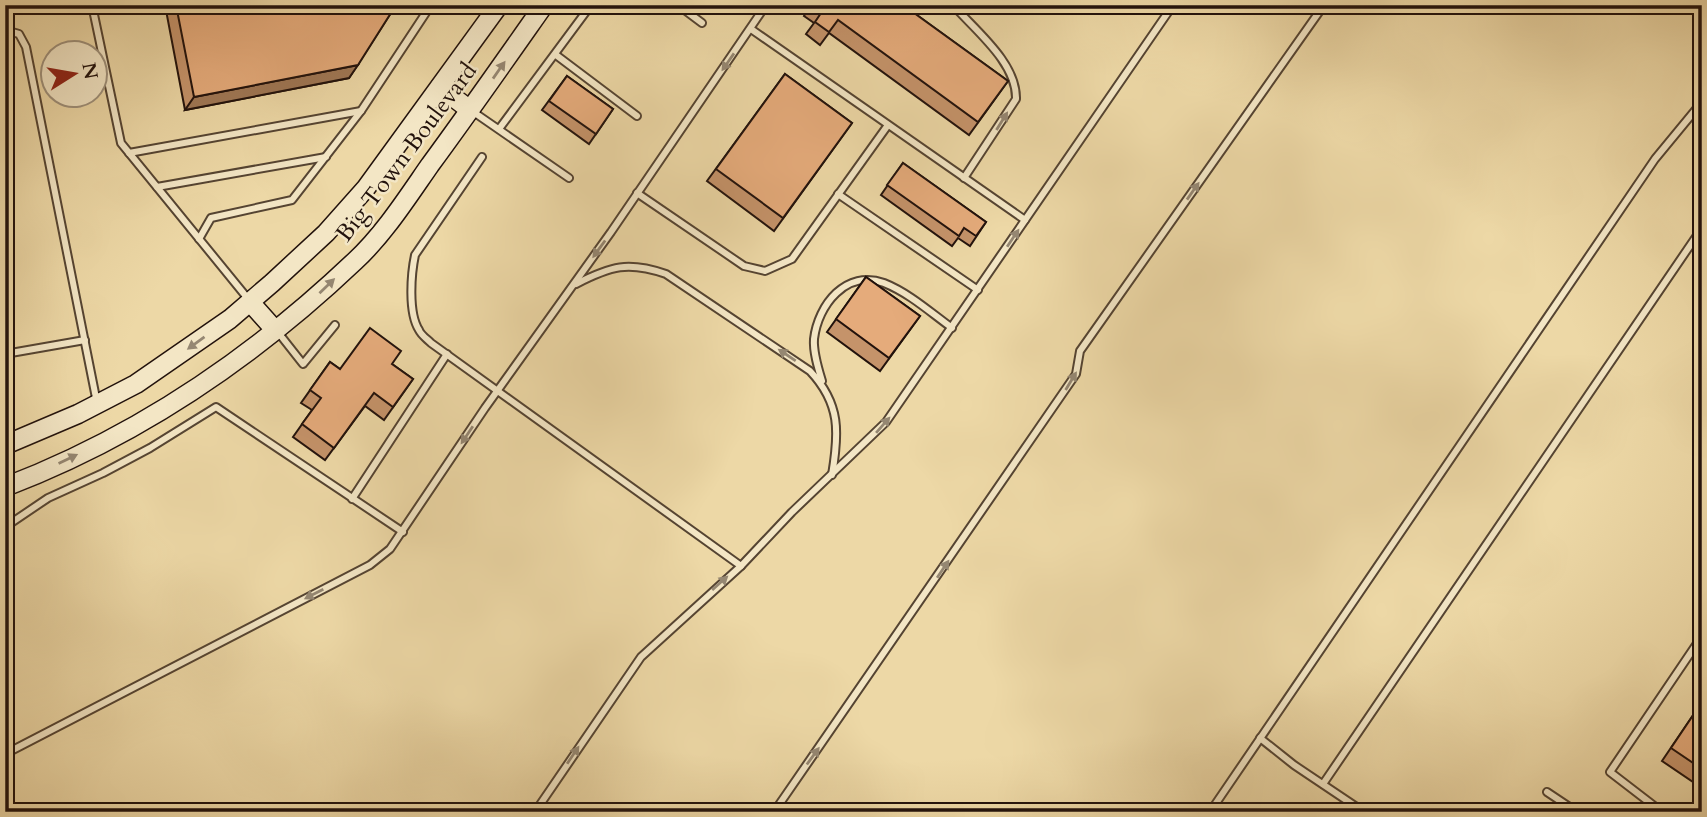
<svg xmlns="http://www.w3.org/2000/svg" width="1707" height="817" viewBox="0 0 1707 817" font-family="Cardo,serif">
<rect width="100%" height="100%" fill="#edd8a6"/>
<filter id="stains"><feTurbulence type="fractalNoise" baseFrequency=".00286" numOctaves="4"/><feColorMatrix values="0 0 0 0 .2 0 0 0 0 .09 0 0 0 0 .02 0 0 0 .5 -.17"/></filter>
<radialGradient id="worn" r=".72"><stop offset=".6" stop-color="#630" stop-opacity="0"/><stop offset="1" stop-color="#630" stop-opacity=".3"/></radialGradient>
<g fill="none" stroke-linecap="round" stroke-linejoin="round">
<defs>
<g id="lane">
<path d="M92,5L121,143L249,300"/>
<path d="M678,5L702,23"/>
<path d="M953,5C976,31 1017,63 1016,99L964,178"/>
<path d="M751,29L1025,220"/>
<path d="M5,30L19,34L26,47L97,403"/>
<path d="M556,55L637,116"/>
<path d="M472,111L569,178"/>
<path d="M499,129L591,5"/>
<path d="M129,153L361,111"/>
<path d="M482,157L415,255C411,274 408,313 419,330C421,335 427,339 431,343L741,566"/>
<path d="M157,187L326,157"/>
<path d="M637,193L744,266L765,271L792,259L888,125"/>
<path d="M838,194L978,290"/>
<path d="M199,239L211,218L292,200L361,111L431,5"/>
<path d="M576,284C611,266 628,261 666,274L810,371C841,404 839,433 832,475"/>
<path d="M277,331L303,364L335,325"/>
<path d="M5,354L85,340"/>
<path d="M822,381C818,368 813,352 814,339C818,305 846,269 884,283C909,293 930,312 952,328"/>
<path d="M352,499L447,354"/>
<path d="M5,527L48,498L103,473L150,448L216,407L403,532"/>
<path d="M1260,738L1294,765L1364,812"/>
<path d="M5,754L370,565L390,549L485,408L611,232L766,5"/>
<path d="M1323,784L1702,228"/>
<path d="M1547,792L1577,812"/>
<path d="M535,812L641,657L741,566L792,512L886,422L1173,5"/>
<path d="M774,812L1076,374L1080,351L1324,5"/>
<path d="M1210,812L1655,159L1702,102"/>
<path d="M1662,812L1610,772L1702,636"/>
</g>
<g id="secondary">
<path d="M440,87L470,110"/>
<path d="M250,302L275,330"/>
<path d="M5,445L78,414L136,384L230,319L272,283L326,233L366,188L499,5"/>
<path d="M5,487C136,437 254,357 355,261C384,234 407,198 430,165C469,112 506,59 544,5"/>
</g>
</defs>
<use href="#lane" stroke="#554432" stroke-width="10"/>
<use href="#secondary" stroke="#22120c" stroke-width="21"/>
<use href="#lane" stroke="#f3e6c5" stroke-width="6"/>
<use href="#secondary" stroke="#f3e6c5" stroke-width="18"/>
<defs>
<path id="rail" d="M50,5V8"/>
</defs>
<use href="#rail" stroke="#22120c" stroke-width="7"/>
<use href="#rail" stroke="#f3e6c5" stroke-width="4.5" stroke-dasharray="13" stroke-linecap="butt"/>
</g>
<g fill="#c5936a" stroke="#22120c" stroke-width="2">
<path d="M165,5H396L349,78L185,110Z"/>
<path d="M811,5H903L1008,81L969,135L829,33L820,45L806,34L814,23L804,16Z"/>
<path d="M785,74L852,123L774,231L707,181Z"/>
<path d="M567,76L613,109L589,144L542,110Z"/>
<path d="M903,163L986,222L970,246L958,238L952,246L881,195Z"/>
<path d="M866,277L920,316L880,371L827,332Z"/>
<path d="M330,362L340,369L392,364L413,379L384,420L365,406L325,460L293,437L312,410L301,403Z"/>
<path d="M1702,702V788L1662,761Z"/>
</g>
<path fill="#a07856" stroke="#22120c" stroke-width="2" d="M358,65L349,78L185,110L194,97Z"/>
<g fill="#e5ab7b" stroke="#22120c" stroke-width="2">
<path d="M176,5H396L358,65L194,97Z"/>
<path d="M815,5H903L1008,81L978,122L838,20L829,32L815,22L823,10Z"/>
<path d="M785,74L852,123L783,218L716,169Z"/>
<path d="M567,76L613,109L596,134L549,101Z"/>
<path d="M903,163L986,222L976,236L964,228L959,236L887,185Z"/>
<path d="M866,277L920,316L889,358L836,319Z"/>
<path d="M370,328L401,351L392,364L413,379L393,407L374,393L334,448L302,424L321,398L310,390L330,362L340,369Z"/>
<path d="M1702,702V769L1671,748Z"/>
</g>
<defs><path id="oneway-solid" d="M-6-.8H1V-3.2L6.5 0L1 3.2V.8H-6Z" transform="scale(1.75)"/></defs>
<g fill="#958772">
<use href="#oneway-solid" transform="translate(728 62) rotate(125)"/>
<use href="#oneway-solid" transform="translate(499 70) rotate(-55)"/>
<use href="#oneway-solid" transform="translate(1002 121) rotate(-58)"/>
<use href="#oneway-solid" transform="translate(1193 191) rotate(-55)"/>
<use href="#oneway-solid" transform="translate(1013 238) rotate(-56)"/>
<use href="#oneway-solid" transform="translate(599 249) rotate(126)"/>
<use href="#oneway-solid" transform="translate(327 286) rotate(-44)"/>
<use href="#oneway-solid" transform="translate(196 343) rotate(144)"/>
<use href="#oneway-solid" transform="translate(787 355) rotate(-146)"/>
<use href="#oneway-solid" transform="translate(1071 381) rotate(-59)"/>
<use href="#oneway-solid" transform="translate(883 425) rotate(-49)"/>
<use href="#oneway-solid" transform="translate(467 435) rotate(124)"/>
<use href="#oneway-solid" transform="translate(68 459) rotate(-26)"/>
<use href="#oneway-solid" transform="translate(943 569) rotate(-56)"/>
<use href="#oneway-solid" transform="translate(720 583) rotate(-42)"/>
<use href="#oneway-solid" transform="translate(314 594) rotate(153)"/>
<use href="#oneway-solid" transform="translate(573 755) rotate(-56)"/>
<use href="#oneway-solid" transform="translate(813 756) rotate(-54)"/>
</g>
<g text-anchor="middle" stroke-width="5" stroke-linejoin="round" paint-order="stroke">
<g font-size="24" fill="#22120c" stroke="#f3e6c5">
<text transform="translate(406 152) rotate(-53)" y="8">Big Town Boulevard</text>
</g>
</g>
<rect width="1707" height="817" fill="none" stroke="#edd8a6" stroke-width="28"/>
<rect x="7" y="7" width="1693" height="803" fill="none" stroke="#22120c" stroke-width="3.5"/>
<rect x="14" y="14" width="1679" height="789" fill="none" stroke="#22120c" stroke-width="2"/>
<g transform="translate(74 74) rotate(79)"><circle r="33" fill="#f3e6c5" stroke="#9f917b" stroke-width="2"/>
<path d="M0-5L12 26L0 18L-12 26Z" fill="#8f2418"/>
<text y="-10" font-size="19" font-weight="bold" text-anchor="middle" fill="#22120c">N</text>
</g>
<rect width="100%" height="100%" filter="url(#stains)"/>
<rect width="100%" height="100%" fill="url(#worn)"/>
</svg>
